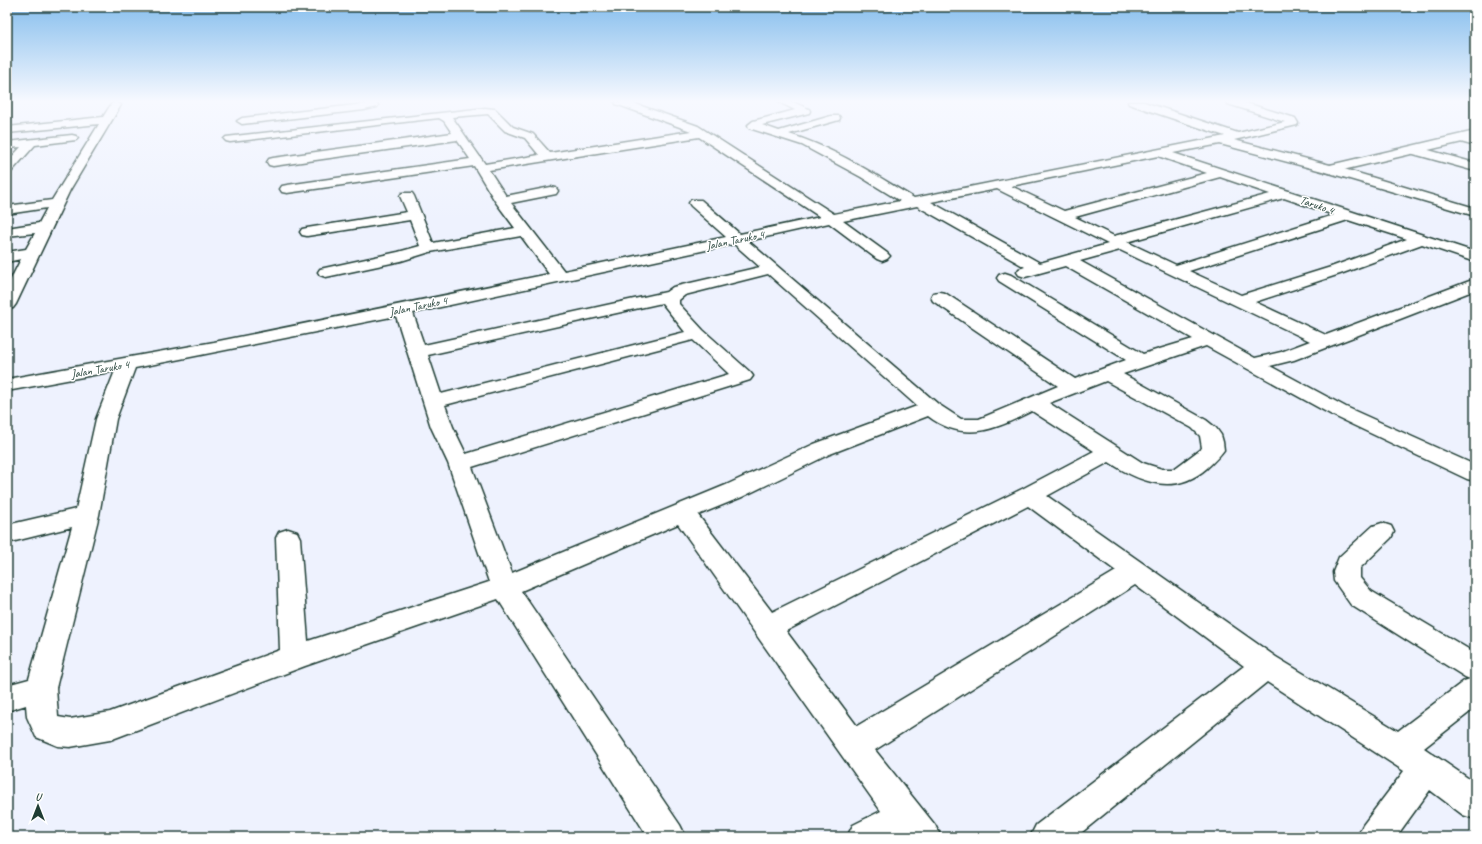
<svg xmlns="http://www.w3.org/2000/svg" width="1482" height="844" viewBox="0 0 1482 844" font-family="Caveat,sans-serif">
<rect width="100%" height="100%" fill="#eef2fe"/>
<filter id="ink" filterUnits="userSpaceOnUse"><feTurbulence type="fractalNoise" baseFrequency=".025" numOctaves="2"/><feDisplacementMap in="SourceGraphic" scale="8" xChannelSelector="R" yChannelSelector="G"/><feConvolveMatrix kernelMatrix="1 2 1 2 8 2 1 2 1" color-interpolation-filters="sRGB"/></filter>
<g filter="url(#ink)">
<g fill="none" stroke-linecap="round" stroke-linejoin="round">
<defs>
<g id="street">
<path d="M117,102L121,105L70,190L16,304L13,308L7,309V287L21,259L7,262V252L26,249L35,233L7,236V228L39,223L47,208L7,214V206L52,200L99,124L7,133V127L103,117L112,103Z"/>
<path d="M366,102H376L378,105L377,107L364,110L242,124L237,121L242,118L364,104L367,103Z"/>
<path d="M615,102H630L698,126L834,214L900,201L861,177L802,145L749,128L748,125L753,121L795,110L779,102H793L809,109L810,111L809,113L762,125L779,131L831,116H839L840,118L839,120L789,134C834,148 874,174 914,198L1225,136L1129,104L1128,102H1144L1238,133L1285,122L1228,104L1227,102H1243L1295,118L1298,123L1297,125L1234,140L1334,166L1475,208V216L1326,172L1220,144L1173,153L1475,252V262L1422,244L1343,273L1255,302L1326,335L1475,279V290L1294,360L1270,366L1346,407L1475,465V481L1467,479L1332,415L1206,346L1123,374L1206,420L1216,428L1221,435L1223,442L1224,450C1219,457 1213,462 1207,468C1175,496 1141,483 1109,462L1047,496L1276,657L1398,731L1464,681L1470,679L1465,677L1351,605L1334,581L1333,572L1339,557L1373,526L1382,523L1391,526L1394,532L1391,538L1360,568V578L1371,591L1475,653V708L1424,748L1475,783V819L1463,815L1430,790L1396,837H1357L1363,825L1404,771L1267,682L1076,837H1030L1036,825L1244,666L1135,585L875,750L935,825L941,837H847L853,825L881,811L678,524L521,591L680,825L686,837H648L498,599L305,666L110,740L70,747L58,746L36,737L27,717L26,705L7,711V685L29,679L72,527L7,543V525L76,509L96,419L115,371L7,391V379L214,342L549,274L521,236L430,252L401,261L326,277L320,275L318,272L320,269L398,252L420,246L410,220L307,236L302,235L300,232L302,229L307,228L407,212L400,196L402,193H412L414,196L433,243L515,228L495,201L474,166L287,193L282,192L280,189L282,186L287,185L470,159L457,140L273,166L269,165L267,162L269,159L273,158L452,133L444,121L439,118L230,142L226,141L224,139L226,137L485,108L495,109L513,127L533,134L550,153L691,131L616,104ZM488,114L505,131L525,138L539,155L485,164L452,117ZM699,137L820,217L740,234L701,200H691L689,203L691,206L726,237L564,271L511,203L556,194L558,191L556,188L551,187L506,196L489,170ZM1158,156L1207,173L1064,211L1011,186ZM1220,177L1270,194L1114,236L1075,217ZM997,189L1108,244L1040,263L931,202ZM1284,198L1334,215L1176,265L1127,242ZM917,206L1025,267L1019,269L1017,272L1019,275L1025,277L1065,266L1193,339L1143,354L1011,275L1005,273L999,275L997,278L999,281L1126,360L1075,379L945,293L939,292L933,293L931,297L933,301L1058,386L979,419H961L938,404L748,241L829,223L877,259L882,261L887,259L890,256L887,253L843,221ZM1348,220L1407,239L1331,267L1241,295L1189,271ZM734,244L760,267L673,287L666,292L424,345L413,313ZM1120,250L1310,341L1281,352L1255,358L1080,261ZM768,274L917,406L814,444L726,485L512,573L472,467L750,380L753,376L750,372L703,330L679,304V300L685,295ZM662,303L685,332L441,394L428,355ZM396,316L431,427L448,463L489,582L308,641L300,538L297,532L288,529L279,532L276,538L280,650L110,712L70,719L58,717L56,688L99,515L116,419L135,368ZM693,340L729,374L466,454L453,427L445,405ZM1106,381L1192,428L1200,436L1202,448L1174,469H1162L1143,463L1049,403ZM1032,411L1094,451L1022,489L772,612L698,515L742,497L830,454L928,416C965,444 996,429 1032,411ZM1028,506L1116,571L857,726L786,631Z"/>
<path d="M72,135L76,136L78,138L76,140L35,145L11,172L7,173V162L21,147L7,148V142Z"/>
<path d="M1461,136L1475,139V146L1457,141L1455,139L1457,137Z"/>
<path d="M1414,146L1475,163V171L1410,153L1408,150L1410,147Z"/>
</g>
<path id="secondary" d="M1475,131V139L1330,173L1325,172L1323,169L1325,166L1330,165Z"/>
</defs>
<use href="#street" stroke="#1f3d34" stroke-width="3"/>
<use href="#secondary" stroke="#1f3d34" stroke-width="3"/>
<use href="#street" fill="#fff" fill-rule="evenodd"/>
<use href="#secondary" fill="#fff" fill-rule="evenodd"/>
</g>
</g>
<linearGradient id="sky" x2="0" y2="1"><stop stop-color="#86beed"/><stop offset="0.46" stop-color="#f7f9ff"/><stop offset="1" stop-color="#f7f9ff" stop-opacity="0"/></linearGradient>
<rect width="1482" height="220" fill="url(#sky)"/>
<g text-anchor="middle" stroke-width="3" stroke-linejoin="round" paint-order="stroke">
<g font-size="12" fill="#1f3d34" stroke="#fff">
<text transform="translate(1317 205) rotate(19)" y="4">Taruko 4</text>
<text transform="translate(735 240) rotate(-12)" y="4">Jalan Taruko 4</text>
<text transform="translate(418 306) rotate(-12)" y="4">Jalan Taruko 4</text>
<text transform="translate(100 369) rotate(-10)" y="4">Jalan Taruko 4</text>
</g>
</g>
<rect width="1482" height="844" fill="none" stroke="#fff" stroke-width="24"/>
<rect x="12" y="12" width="1458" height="820" fill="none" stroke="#1f3d34" stroke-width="1.5" filter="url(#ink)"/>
<g transform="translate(38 806)" stroke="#ffffff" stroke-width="3" paint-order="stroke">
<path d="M0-3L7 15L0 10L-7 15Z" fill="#1f3d34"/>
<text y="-6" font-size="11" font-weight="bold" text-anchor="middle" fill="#1f3d34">U</text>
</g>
</svg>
